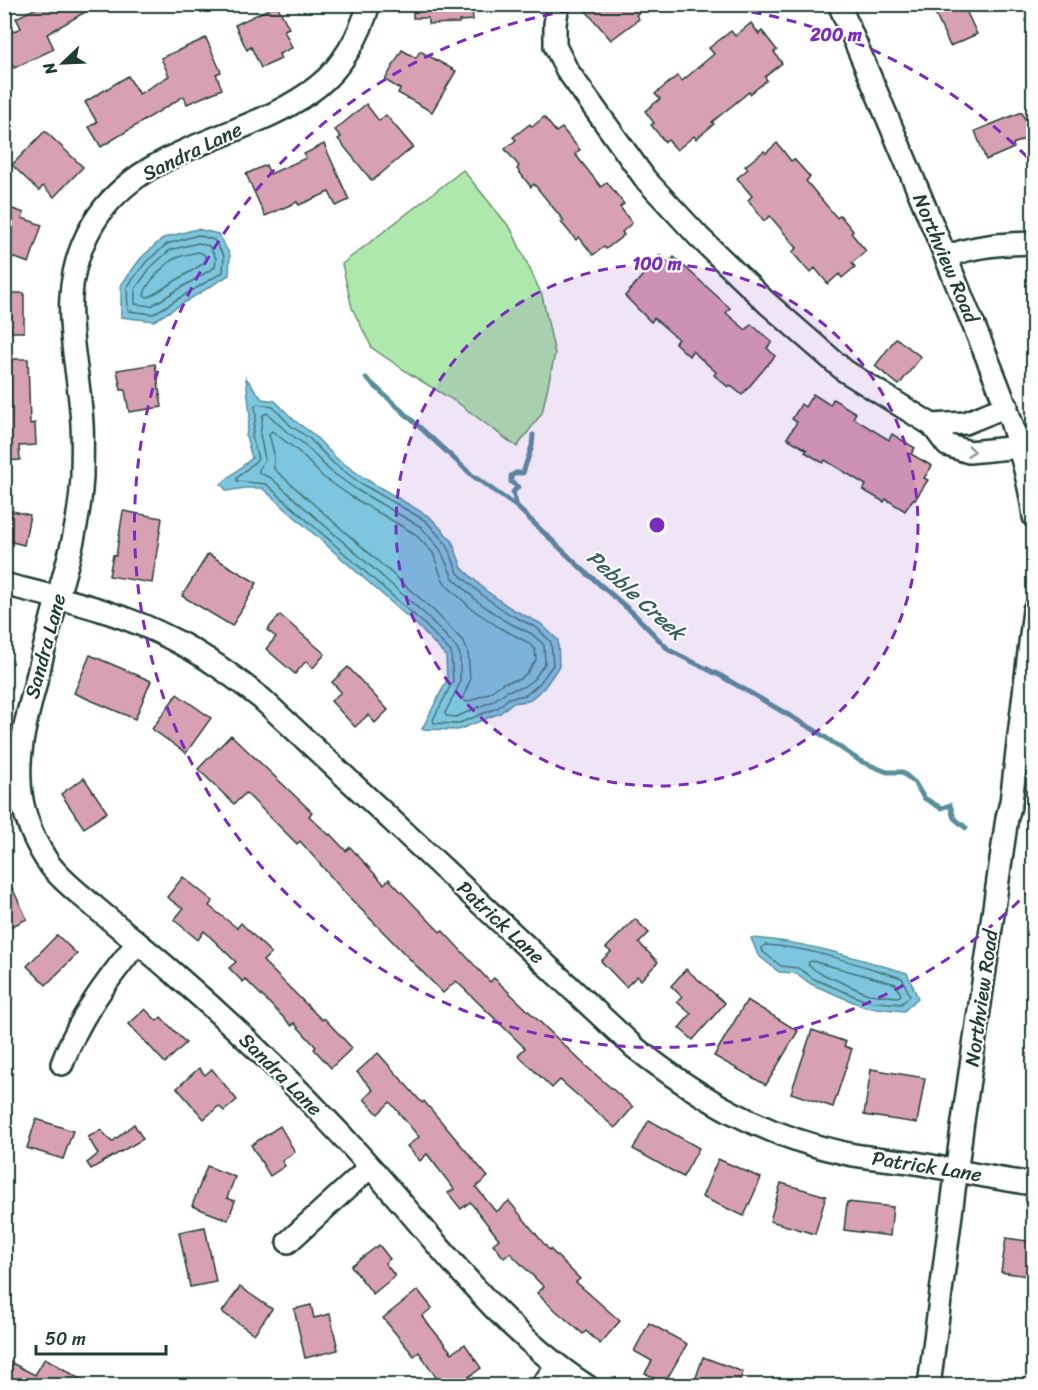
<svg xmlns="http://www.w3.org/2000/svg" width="1038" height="1390" viewBox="0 0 1038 1390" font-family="Sriracha,sans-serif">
<rect width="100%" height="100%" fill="#fff"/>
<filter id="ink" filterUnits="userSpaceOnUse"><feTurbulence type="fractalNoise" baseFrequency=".0167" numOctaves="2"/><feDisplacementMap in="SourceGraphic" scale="12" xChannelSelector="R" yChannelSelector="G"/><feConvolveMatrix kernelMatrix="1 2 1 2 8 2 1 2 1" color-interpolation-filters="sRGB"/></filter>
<g filter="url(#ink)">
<g fill="#afe8ac" stroke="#679270" stroke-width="1.5">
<path d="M463,170L511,229L542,295L555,354L542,413L517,447L458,403L413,376L372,348L352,308L342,264Z"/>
<path d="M1033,721V816L1027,813L1022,788Z"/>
</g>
<g fill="#7ec6df" stroke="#588f9b" stroke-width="1.5">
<path d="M197,229L218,234L230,255L229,275L154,321L121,317V285L141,258L163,238Z"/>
<path d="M246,378L262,399L275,401L295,421L313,434L336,458L364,478L430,517L452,541L462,568L485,590L512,609L540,623L558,640L559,666L544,688L528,701L512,703L500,713L458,730L422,729L447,680L446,656L418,626L262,488H245L227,491L221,484L252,458L246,436L250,415Z"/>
<path d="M751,938C804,941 856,958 907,973L918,998L904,1011L865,1007L811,984L796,973L779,972L758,955Z"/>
</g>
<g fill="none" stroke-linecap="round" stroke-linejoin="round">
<g stroke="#457478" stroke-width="1.5">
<path d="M198,235L214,240L224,256L223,272L153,314L128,311L127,287L146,262L167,244Z"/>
<path d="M198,243L209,246L216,258L215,267L151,306L135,304V289L151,267L170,250Z"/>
<path d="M198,252L204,254L206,260V262L149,297L144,296C144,286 165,264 174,259C181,255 191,254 198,252Z"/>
<path d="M258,404L273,407L291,426L309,438L333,463L360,483L426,521L447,545L458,573L482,595L509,614L537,628L551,642L553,665L539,684L526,695L509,698L497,708L457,724L434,723L433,720L453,681L451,652L422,622L266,484L237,481V478L258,459L252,436L256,416L255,406Z"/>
<path d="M267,413L287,432L304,444L329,470L357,490L421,527L440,549L453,578L477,601L505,621L532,634L544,645L545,663L534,679L523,687L507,691L493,701L456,717L446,716L445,713L460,683V655L457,648L427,616L271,478L259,473V470L265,459L260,435L263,415Z"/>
<path d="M272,431L298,451L323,477L352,497L415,534L433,553L441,576L446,585L472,609L500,628L527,642L535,649L536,660L527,673L520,679L503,683L489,693L467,702L464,701L463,698L470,680L468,652L463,641L433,610L274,469V454L269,434Z"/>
<path d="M765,945C811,947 858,965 902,978L910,996L901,1004L866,1001L814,979L798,968L781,966L763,952L762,947Z"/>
<path d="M812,961L896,984L901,995L898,997L868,994L818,972L808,965L809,962Z"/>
</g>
<g stroke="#588f9b" stroke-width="5">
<path d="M366,378L473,476L517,507L583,570L633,613L669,650L721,676L816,731L860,761L887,772H902L915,783L924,798L941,808L950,805L954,818L966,828"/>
<path d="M517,507L513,492L518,487L511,482V476L516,473H523L532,446L533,435"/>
</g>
</g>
<g fill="#d8a0b3" stroke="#1f3d34" stroke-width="1.5">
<path d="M44,4H99L47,34L54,49L14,68L4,47V36L21,28L16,18Z"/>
<path d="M413,4H472L473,20L459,21V23L428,24V18H413Z"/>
<path d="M580,4H649L636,15L639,19L611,40Z"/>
<path d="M934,4H963L977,34L950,46L933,9L935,8Z"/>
<path d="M277,5L289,28L284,30L292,48L279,54L281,59L261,68L251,47L247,50L235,25Z"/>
<path d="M751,23L759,34L762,31L777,50L774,52L782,63L765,77L767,80L750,94L749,92L712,122L714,124L696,139L694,136L677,150L668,140L665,142L651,125L654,123L645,111L660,99L655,94L677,76L682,81L714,54L709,48L731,31L735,36Z"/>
<path d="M206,38L221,72L216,74L222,89L187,104L184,96L101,147L89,127L97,122L85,102L128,76L139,94L169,76L161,58Z"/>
<path d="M402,50L416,58L420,51L456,71L432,112L398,93L400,89L385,80Z"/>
<path d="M366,104L379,121L386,115L413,147L372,181L338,139L341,137L335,130Z"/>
<path d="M1022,112L1031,136L1013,144L1014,148L986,160L975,131Z"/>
<path d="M544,117L556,132L562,128L580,150L575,154L601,187L607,182L624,204L620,207L632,223L622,232L624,235L606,249L604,247L593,255L579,237L576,240L561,222L564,221L534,184L531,187L517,169L519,166L505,149L516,140L513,137L530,124L532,127Z"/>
<path d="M45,131L83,167L54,197L43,186L39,191L12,165Z"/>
<path d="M777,143L791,161L794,159L810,177L806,181L837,218L840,215L853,231L851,233L866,251L852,263L855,267L842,278L839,274L828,284L815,268L810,273L792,252L797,248L770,216L764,221L748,200L752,196L737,178L748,169L745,166L764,151L766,153Z"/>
<path d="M324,144L349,200L336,206L329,192L299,205L297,202L265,216L246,174L266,165L270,174L306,158L304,154Z"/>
<path d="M4,206L24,213L22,218L42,225L29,263L4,254Z"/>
<path d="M660,255L669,263L674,257L730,308L726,313L746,330L751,324L772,342L767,348L775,356L742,395L730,385L728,387L714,375L716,372L692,351L689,356L675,343L678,339L654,318L651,322L625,296Z"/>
<rect x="4" y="293" width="20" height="39"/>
<path d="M896,338L921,357L899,385L875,366Z"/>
<path d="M4,359H28L30,424L35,423L36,445L19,446L20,460L4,461Z"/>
<path d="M155,364L162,407L129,412L125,390H121L117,370Z"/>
<path d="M813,394L830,405L833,399L856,413L853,418L889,440L892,434L915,448L911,454L932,466L924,478L928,480L915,500L913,499L905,511L886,499L884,502L863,490L866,485L825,460L823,463L805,452L807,450L787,438L797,422L792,419L797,411L801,404L805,407Z"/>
<path d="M4,509L30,515L24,545L4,540Z"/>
<path d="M123,511L162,518L152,583L109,576L113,555L116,556Z"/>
<path d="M208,554L257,583L232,626L182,596Z"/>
<path d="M280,615L325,654L313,668L306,661L295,674L266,649L276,637L267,630Z"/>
<path d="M90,655L151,681L135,719L74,693Z"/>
<path d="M348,667L388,710L375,723L368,715L355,727L331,701L341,692L332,682Z"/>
<path d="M177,694L211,718L186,753L152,729Z"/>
<path d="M231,735L312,812L309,816L329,835L330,834L346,851L350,847L384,884L389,879L440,932L442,930L490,982L494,978L587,1067L633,1107L615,1128L560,1080L552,1088L518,1055L525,1048L456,981L443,993L346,894L300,841L297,844L246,793L234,804L198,769Z"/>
<path d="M84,778L107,812L84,828L61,794Z"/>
<path d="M4,871L27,919L4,930Z"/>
<path d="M183,877L213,901L209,906L237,928L241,923L271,953L263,961L322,1020L324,1018L352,1048L331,1068L314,1049L316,1047L294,1023L292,1026L245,979L243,982L229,968L236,962L204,931L198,940L174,920L183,909L167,897Z"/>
<path d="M635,919L649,933L639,943L658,962L641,980L637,976L626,987L601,961L611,952L606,948Z"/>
<path d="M57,935L77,954L46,985L27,966Z"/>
<path d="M686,969L725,1003L693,1040L679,1028L691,1014L677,1002L682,997L671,986Z"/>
<path d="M747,1000L798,1031L766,1085L714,1056Z"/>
<path d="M145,1009L157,1021L161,1017L186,1043L165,1063L129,1024Z"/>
<path d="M812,1030L846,1042L844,1046L852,1049L833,1107L791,1093Z"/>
<path d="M378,1053L422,1103L424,1101L488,1177L476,1187L496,1212L509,1201L549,1250L550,1249L580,1279L576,1282L620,1321L600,1344L586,1331L583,1334L547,1303L537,1293L544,1287L510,1253L504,1258L493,1244L499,1239L470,1202L461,1209L448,1193L454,1189L427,1154L420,1161L407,1146L419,1137L390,1102L378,1114L364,1099L373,1090L357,1072Z"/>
<path d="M199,1068L205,1075L212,1069L237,1100L224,1111L219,1106L204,1119L177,1088Z"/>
<path d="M871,1069L925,1078L917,1123L864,1115Z"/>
<path d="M36,1119L73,1131L63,1159L27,1148Z"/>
<path d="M649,1120L699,1148L683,1177L633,1149Z"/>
<path d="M134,1124L143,1139L91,1169L87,1163L98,1154L88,1137L101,1130L112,1142Z"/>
<path d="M280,1126L295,1152L282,1161L285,1166L270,1176L251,1145Z"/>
<path d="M718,1159L761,1178L744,1216L702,1197Z"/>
<path d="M207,1166L235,1177L227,1198L235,1201L228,1220L192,1206Z"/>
<path d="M781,1183L826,1196L815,1234L770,1221Z"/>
<path d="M847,1202L893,1207L890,1236L844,1230Z"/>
<path d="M205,1227L216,1282L190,1287L179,1232Z"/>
<path d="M1006,1238L1034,1242V1277L1001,1272Z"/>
<path d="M379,1245L390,1259L385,1263L395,1276L373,1294L351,1266Z"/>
<path d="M240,1287L272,1309L254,1334L222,1312Z"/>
<path d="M418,1290L432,1308L422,1316L452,1353L465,1344L481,1368L456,1386H442L419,1352L414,1356L383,1318Z"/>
<path d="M311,1305L314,1318L330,1314L338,1350L305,1358L294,1309Z"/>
<path d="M649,1323L687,1344L664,1384L645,1373L652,1361L634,1351Z"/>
<path d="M703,1357L743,1372L738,1386H693Z"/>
<path d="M45,1358L92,1386H4V1359L35,1375Z"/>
</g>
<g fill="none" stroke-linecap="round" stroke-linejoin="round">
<defs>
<g id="minor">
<path d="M369,4C360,35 343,66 318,86C250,141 142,142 93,224C53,292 78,351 82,424C83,441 82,460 82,477C80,520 69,559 57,599C49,628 42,657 35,686C25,723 15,761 22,800C26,822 37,847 50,865C63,882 80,894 96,908C123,931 151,953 178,977C247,1037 313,1102 374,1171C441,1247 502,1331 587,1386"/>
<path d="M558,4L555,24V46L567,70L646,180L699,237L767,303L845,371L932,425L947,445L969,452L1020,447"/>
<path d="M839,4C881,103 924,202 964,302C993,372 1024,441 1034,517"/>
<path d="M946,257C975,245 1003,244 1034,243"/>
<path d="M932,425L965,423L1007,406"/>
<path d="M4,584C62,599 122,612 174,640C206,656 234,677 262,699L634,1047C700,1099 760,1134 844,1153C869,1159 896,1159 921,1164C958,1171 996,1179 1034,1184"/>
<path d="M62,1064C79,1017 106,982 137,943"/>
<path d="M288,1242L370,1167"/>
<path d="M542,1386L557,1365"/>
<path d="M929,1386L962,1128L1007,818L1011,802L1034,610"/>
</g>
</defs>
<use href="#minor" stroke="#1f3d34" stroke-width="26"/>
<use href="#minor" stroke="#fff" stroke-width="21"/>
</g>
<defs><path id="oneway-chevron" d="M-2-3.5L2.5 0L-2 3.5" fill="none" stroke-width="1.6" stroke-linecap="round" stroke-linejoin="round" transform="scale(1.5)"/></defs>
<use stroke="#8f9e9a" href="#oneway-chevron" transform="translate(971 451) rotate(7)"/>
</g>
<circle cx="657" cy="525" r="261" fill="#7b2cbf" fill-opacity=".12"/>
<g fill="none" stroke="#7b2cbf" stroke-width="3" stroke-dasharray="10 8">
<circle cx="657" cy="525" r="261"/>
<path d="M1032 888A522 522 0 1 1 616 5M698 5A522 522 0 0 1 1032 162"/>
</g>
<g text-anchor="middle" stroke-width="4.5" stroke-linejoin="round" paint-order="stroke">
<g font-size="20" fill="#1f3d34" stroke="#fff">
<text transform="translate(192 151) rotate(-26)" y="7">Sandra Lane</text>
<text transform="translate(946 258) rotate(67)" y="7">Northview Road</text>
<text transform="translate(45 646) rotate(-75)" y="7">Sandra Lane</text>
<text transform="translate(501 922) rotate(43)" y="7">Patrick Lane</text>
<text transform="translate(981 998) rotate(-82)" y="7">Northview Road</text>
<text transform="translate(281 1074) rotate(45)" y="7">Sandra Lane</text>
<text transform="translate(927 1166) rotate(9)" y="7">Patrick Lane</text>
</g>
<g font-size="21" font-style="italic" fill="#375f5f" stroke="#fff">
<text transform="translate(636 595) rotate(42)" y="7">Pebble Creek</text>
</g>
</g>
<circle cx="657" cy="525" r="9" fill="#7b2cbf" stroke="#fff" stroke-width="3"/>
<g font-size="18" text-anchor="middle" font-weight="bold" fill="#7b2cbf" stroke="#fff" stroke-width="4.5" stroke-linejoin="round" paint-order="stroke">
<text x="836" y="41">200 m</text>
<text x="657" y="270">100 m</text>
</g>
<rect width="1038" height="1390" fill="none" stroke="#fff" stroke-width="24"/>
<rect x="12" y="12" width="1014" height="1366" fill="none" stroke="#1f3d34" stroke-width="2" filter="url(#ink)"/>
<g transform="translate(63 63) rotate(247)" stroke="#ffffff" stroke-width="4.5" paint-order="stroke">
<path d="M0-4.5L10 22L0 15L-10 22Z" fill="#1f3d34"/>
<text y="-9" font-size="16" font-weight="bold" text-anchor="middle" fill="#1f3d34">N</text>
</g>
<path d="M36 1345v9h130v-9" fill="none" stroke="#1f3d34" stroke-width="3"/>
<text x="45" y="1345" font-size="18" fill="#1f3d34" stroke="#ffffff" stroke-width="4.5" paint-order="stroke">50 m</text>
</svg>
